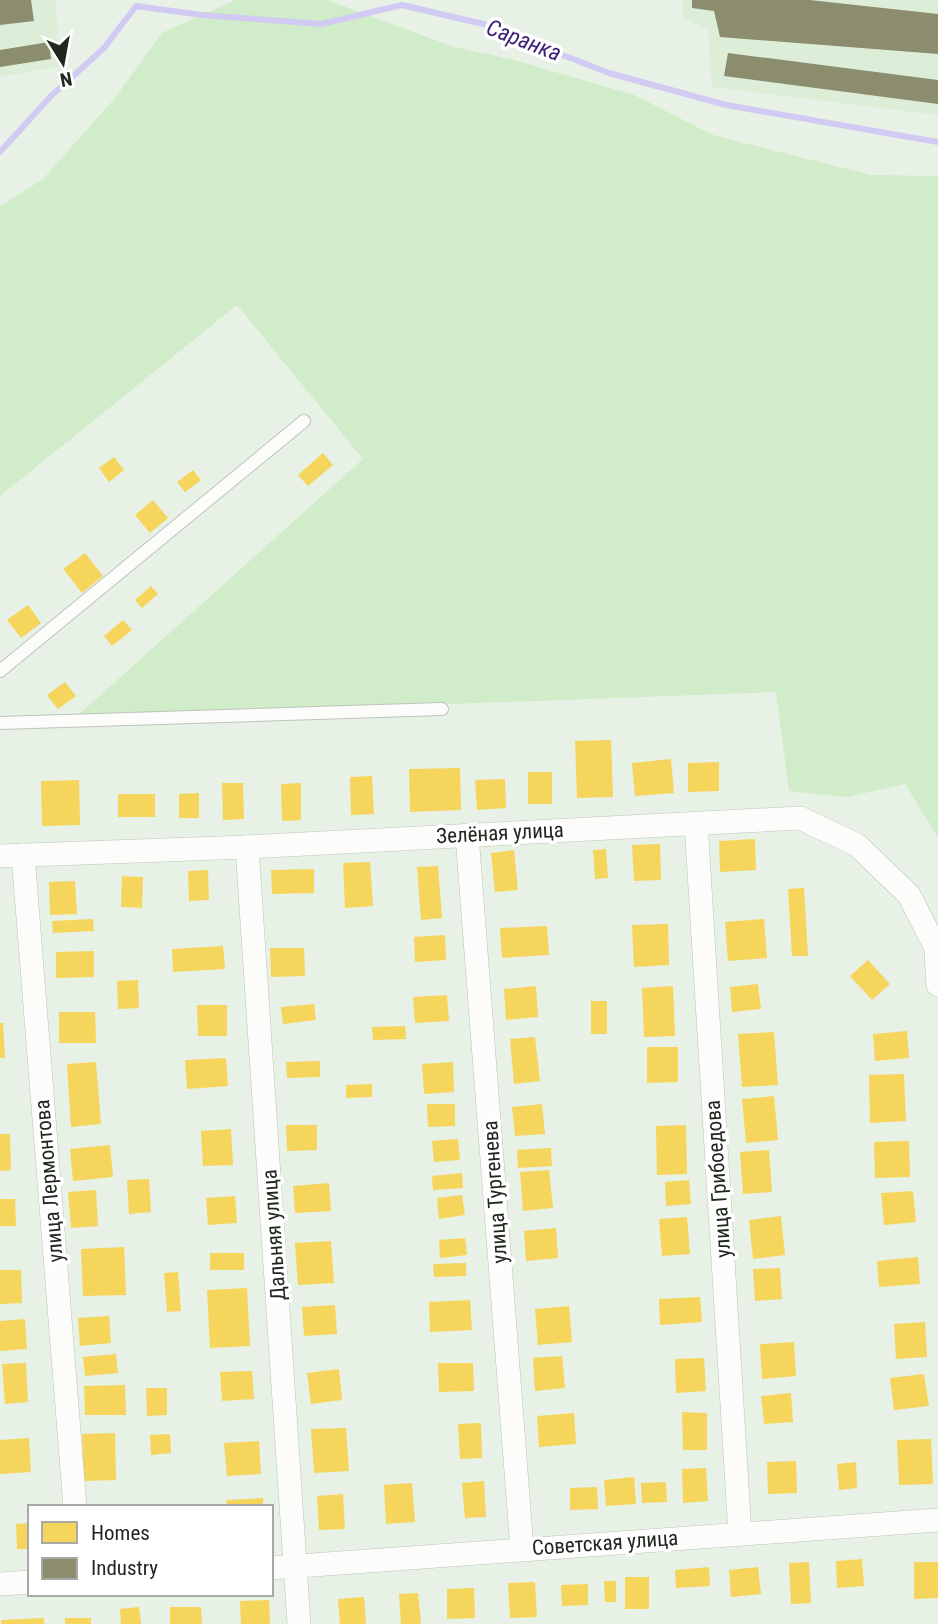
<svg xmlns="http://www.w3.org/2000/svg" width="938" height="1624" viewBox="0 0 938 1624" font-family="'Roboto Condensed',sans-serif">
<rect width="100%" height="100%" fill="#e8f1e5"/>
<g fill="#ddeed8">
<path d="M0,0H55L61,66L0,77Z"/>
<path d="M682,0H938V115L712,87L708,30L684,18Z"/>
</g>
<path fill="#d0ecc8" d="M235,0H327L454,47L514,60L634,95L713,135L871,175L938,176V837L905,784L847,797L789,791L776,692L75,718L363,459L237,305L0,496V206L43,179L115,98L162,33Z"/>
<g fill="#f6d55c">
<path d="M323,453L333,465L308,486L298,475Z"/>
<path d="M114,457L124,470L109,482L99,468Z"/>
<path d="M193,470L201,480L185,492L177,482Z"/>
<path d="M153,500L168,518L150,533L135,515Z"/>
<path d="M85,553L103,576L82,593L63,569Z"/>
<path d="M151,586L158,594L142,608L135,600Z"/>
<path d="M28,605L41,623L21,638L7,620Z"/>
<path d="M123,620L132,630L112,646L104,636Z"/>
<path d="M65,682L76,696L58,709L47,695Z"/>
<path d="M611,740L613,797L577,798L575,741Z"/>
<path d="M671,759L674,793L635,796L632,763Z"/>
<path d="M719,762V791L688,792V763Z"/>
<path d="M460,768L461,810L410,812L409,769Z"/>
<rect x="528" y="772" width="24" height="32"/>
<path d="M372,776L374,814L351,815L350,777Z"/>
<path d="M505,779L506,808L477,810L475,780Z"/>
<path d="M79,780L80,825L42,826L41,781Z"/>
<path d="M222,783H243L244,819L223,820Z"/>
<path d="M301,783V820L282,821L281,784Z"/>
<path d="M199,793V818H179V794Z"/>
<rect x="118" y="794" width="37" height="23"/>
<path d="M755,839L756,870L720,872L719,841Z"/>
<path d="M660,844L661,880L634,881L632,845Z"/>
<path d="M606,849L608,878L595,879L593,850Z"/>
<path d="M514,850L518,890L495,892L491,853Z"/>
<path d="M370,862L373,906L345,908L343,863Z"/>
<path d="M438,866L442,918L421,920L417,867Z"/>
<path d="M314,869V893L272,894L271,870Z"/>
<path d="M208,870L209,900L189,901L188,871Z"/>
<path d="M122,876L143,877L142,908L121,907Z"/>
<path d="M75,881L77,914L50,915L49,882Z"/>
<path d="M804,888L808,956H792L788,889Z"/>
<path d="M93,919L94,931L53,933L52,921Z"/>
<path d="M764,919L767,958L728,961L725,922Z"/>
<path d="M668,924L669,965L634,967L632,925Z"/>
<path d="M547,926L549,955L502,958L500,928Z"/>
<path d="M445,935L446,960L415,962L414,937Z"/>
<path d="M223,946L225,969L173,972L172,949Z"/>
<path d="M270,948H304L305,976L271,977Z"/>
<path d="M94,951V977L56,978V952Z"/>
<path d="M868,960L890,984L872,1000L850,976Z"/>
<path d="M138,980L139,1008L118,1009L117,981Z"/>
<path d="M758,984L761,1009L732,1012L730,987Z"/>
<path d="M536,986L538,1017L506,1020L504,989Z"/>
<path d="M673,986L675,1036L644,1037L642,988Z"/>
<path d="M447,995L449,1021L415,1023L413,997Z"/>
<rect x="591" y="1001" width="16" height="33"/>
<path d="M314,1004L316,1020L283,1024L281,1007Z"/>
<path d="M197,1005H227V1036H198Z"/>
<path d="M59,1012H95L96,1043H59Z"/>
<path d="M0,1023H3L5,1058H0Z"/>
<path d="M405,1026L406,1039L373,1040L372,1027Z"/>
<path d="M907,1031L909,1058L875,1061L873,1034Z"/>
<path d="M774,1032L778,1085L742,1087L738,1034Z"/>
<path d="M535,1037L540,1081L514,1084L510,1039Z"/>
<path d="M647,1047H678V1082L647,1083Z"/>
<path d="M226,1058L228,1086L187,1089L185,1060Z"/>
<path d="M320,1061V1077L287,1078L286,1062Z"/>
<path d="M96,1062L101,1124L71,1127L67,1064Z"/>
<path d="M453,1062L454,1092L424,1094L422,1064Z"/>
<path d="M904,1074L906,1121L870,1123L869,1075Z"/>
<path d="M372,1084V1097L346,1098V1085Z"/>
<path d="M774,1096L778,1140L746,1143L742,1099Z"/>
<path d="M427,1104H455V1126L428,1127Z"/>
<path d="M542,1104L545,1134L515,1136L512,1107Z"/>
<path d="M286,1125H317V1150L287,1151Z"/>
<path d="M686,1125L687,1174L657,1175L656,1126Z"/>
<path d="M231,1129L233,1165L203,1166L201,1131Z"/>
<path d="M0,1134H10L11,1170L0,1171Z"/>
<path d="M458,1139L460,1160L434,1162L432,1141Z"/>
<path d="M909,1141L910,1177L875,1178L874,1142Z"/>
<path d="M110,1145L113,1177L73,1181L70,1149Z"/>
<path d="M551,1148L552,1166L518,1168L517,1150Z"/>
<path d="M769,1150L772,1192L743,1194L740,1152Z"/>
<path d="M549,1170L553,1208L523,1211L520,1172Z"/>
<path d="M462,1173L463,1188L433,1190L432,1176Z"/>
<path d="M149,1179L151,1212L129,1214L127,1180Z"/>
<path d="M689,1180L691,1204L666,1206L665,1182Z"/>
<path d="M329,1183L331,1211L295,1213L293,1186Z"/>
<path d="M96,1190L98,1226L71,1228L68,1192Z"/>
<path d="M913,1191L916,1222L884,1225L881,1193Z"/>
<path d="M462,1195L465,1215L439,1219L437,1198Z"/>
<path d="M235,1196L237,1223L208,1225L206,1198Z"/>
<path d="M0,1199H15L16,1226H0Z"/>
<path d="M781,1216L785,1255L753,1259L749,1220Z"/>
<path d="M687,1217L690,1254L662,1256L659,1219Z"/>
<path d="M556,1228L558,1258L526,1261L524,1231Z"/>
<path d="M465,1238L467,1255L440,1258L439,1240Z"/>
<path d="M331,1241L334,1283L298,1285L295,1243Z"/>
<path d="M124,1247L126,1295L83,1296L81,1249Z"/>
<rect x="210" y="1253" width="34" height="17"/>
<path d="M918,1257L920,1284L879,1287L877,1261Z"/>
<path d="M466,1263V1276L434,1277L433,1264Z"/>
<path d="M780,1268L782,1299L755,1301L753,1269Z"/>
<path d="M0,1270H21L22,1303L0,1304Z"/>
<path d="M178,1272L181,1311L167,1312L164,1273Z"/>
<path d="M247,1288L250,1346L210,1348L207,1290Z"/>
<path d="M700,1297L702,1322L660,1325L659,1299Z"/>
<path d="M470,1300L472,1330L430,1332L429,1302Z"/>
<path d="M335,1305L337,1334L304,1336L302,1307Z"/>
<path d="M569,1306L572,1342L538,1345L535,1309Z"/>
<path d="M109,1316L111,1343L80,1346L78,1318Z"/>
<path d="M25,1319L27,1349L0,1351V1321Z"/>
<path d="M925,1322L927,1357L896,1359L894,1324Z"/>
<path d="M794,1342L796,1376L762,1379L760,1344Z"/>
<path d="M116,1354L118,1373L85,1376L83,1357Z"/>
<path d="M562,1356L565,1388L535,1391L533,1358Z"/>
<path d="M704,1358L706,1391L676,1393L675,1359Z"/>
<path d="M26,1363L28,1402L5,1404L2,1364Z"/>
<path d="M438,1363H473L474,1391L439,1392Z"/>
<path d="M339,1369L342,1400L311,1404L307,1373Z"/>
<path d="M252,1371L254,1399L222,1401L220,1372Z"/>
<path d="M924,1374L929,1406L894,1410L890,1378Z"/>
<path d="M125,1385L126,1415H85L84,1386Z"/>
<path d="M146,1388H167V1415L147,1416Z"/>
<path d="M791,1393L793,1422L764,1424L761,1396Z"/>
<path d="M682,1412L707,1413V1450H683Z"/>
<path d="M574,1413L576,1444L539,1447L537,1416Z"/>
<path d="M481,1423L482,1458L460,1459L458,1424Z"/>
<path d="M346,1428L349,1471L314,1473L311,1429Z"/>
<path d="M115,1433L116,1480L84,1481L82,1434Z"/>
<path d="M170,1434L171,1453L151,1455L150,1435Z"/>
<path d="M29,1438L31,1472L0,1474V1440Z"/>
<path d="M931,1439L933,1484L899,1485L897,1440Z"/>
<path d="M259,1441L261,1474L227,1476L224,1443Z"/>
<path d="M796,1461L797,1493L768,1494L767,1462Z"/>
<path d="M856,1462L857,1488L839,1490L837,1464Z"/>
<path d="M706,1468L708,1501L683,1503L682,1469Z"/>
<path d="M634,1477L636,1504L606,1506L604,1480Z"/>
<path d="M484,1481L486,1517L465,1518L462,1483Z"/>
<path d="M666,1482L667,1502L642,1503L641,1483Z"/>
<path d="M412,1483L415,1522L386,1524L384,1485Z"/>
<path d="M597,1487L598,1509L570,1510V1488Z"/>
<path d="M343,1494L345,1529L319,1530L317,1496Z"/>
<path d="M263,1498V1507H227L226,1500Z"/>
<path d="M30,1523V1549H17L16,1524Z"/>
<path d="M862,1559L864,1586L837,1588L836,1561Z"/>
<path d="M809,1562L811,1603L791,1604L789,1563Z"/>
<path d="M914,1562H938V1598L914,1599Z"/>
<path d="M709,1567L710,1586L676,1588L675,1570Z"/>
<path d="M758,1567L761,1594L731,1597L729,1570Z"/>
<rect x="625" y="1577" width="24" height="32"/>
<path d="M604,1581H616V1602H605Z"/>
<path d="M535,1582L537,1617L510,1618L508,1583Z"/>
<path d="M588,1584V1605L562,1606L561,1585Z"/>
<path d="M474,1588L475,1618L447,1619V1589Z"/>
<path d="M418,1593L421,1624H401L399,1594Z"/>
<path d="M364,1597L366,1624H340L338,1599Z"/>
<path d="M269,1600L270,1624H241L240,1601Z"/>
<path d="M139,1607L141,1624H121L120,1609Z"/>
<path d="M170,1607H201L202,1624H170Z"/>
<path d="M44,1618V1624H1V1620Z"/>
<rect x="65" y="1618" width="26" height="6"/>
</g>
<g fill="#8c8c6e">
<path d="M0,0H31L34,21L0,25Z"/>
<path d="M692,0H810L938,14V54L720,37L714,11L692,8Z"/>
<path d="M49,42L51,59L0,67V50Z"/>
<path d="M728,53L938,80V104L724,76Z"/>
</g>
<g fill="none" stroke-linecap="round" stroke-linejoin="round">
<path stroke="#d1caf3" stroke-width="6" d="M0,152L51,96L104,48L136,6L202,15L321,24L402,5L483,24L609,73L726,105L938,142"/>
<defs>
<g id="service">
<path d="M0,671L304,421"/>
<path d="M0,723L442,709"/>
</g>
<g id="minor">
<path d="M696,823L740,1534"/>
<path d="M467,835L522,1549"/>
<path d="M247,847L299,1624"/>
<path d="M23,855L75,1507"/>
<path d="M0,856L247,847L800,818L857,845L909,895L938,952"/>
<path d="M936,952L938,985"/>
<path d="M271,1568L938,1520"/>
<path d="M0,1584L30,1582"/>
</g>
</defs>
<use href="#service" stroke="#bdc4ba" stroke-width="14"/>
<use href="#minor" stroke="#bdc4ba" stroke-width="24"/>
<use href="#service" stroke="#fcfdfb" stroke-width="12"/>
<use href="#minor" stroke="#fcfdfb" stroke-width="23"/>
</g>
<g text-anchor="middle" stroke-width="7" stroke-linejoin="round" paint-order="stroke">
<g font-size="21" fill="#20271e" stroke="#fff">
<text transform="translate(500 833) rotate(-3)" y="7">Зелёная улица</text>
<text transform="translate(718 1179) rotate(-94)" y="7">улица Грибоедова</text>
<text transform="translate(49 1181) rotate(-95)" y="7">улица Лермонтова</text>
<text transform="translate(495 1192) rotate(-94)" y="7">улица Тургенева</text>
<text transform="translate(274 1235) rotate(-94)" y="7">Дальняя улица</text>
<text transform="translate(605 1543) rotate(-4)" y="7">Советская улица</text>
</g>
<g font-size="23" font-style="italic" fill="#3d1d76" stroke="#fff">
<text transform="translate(524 40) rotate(21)" y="8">Саранка</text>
</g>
</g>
<rect x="28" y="1505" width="245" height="91" fill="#ffffff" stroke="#a6a9a5" stroke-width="2"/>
<rect x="42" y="1522" width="35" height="21" fill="#f6d55c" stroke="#a6a9a5" stroke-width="2"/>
<text x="91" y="1540" font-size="21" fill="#20271e">Homes</text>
<rect x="42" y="1558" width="35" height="21" fill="#8c8c6e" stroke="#a6a9a5" stroke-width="2"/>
<text x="91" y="1575" font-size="21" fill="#20271e">Industry</text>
<g transform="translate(63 63) rotate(169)" stroke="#ffffff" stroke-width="5" paint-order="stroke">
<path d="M0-5L12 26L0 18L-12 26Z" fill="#20271e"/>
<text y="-10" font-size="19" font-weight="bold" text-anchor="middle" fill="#20271e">N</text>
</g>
</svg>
